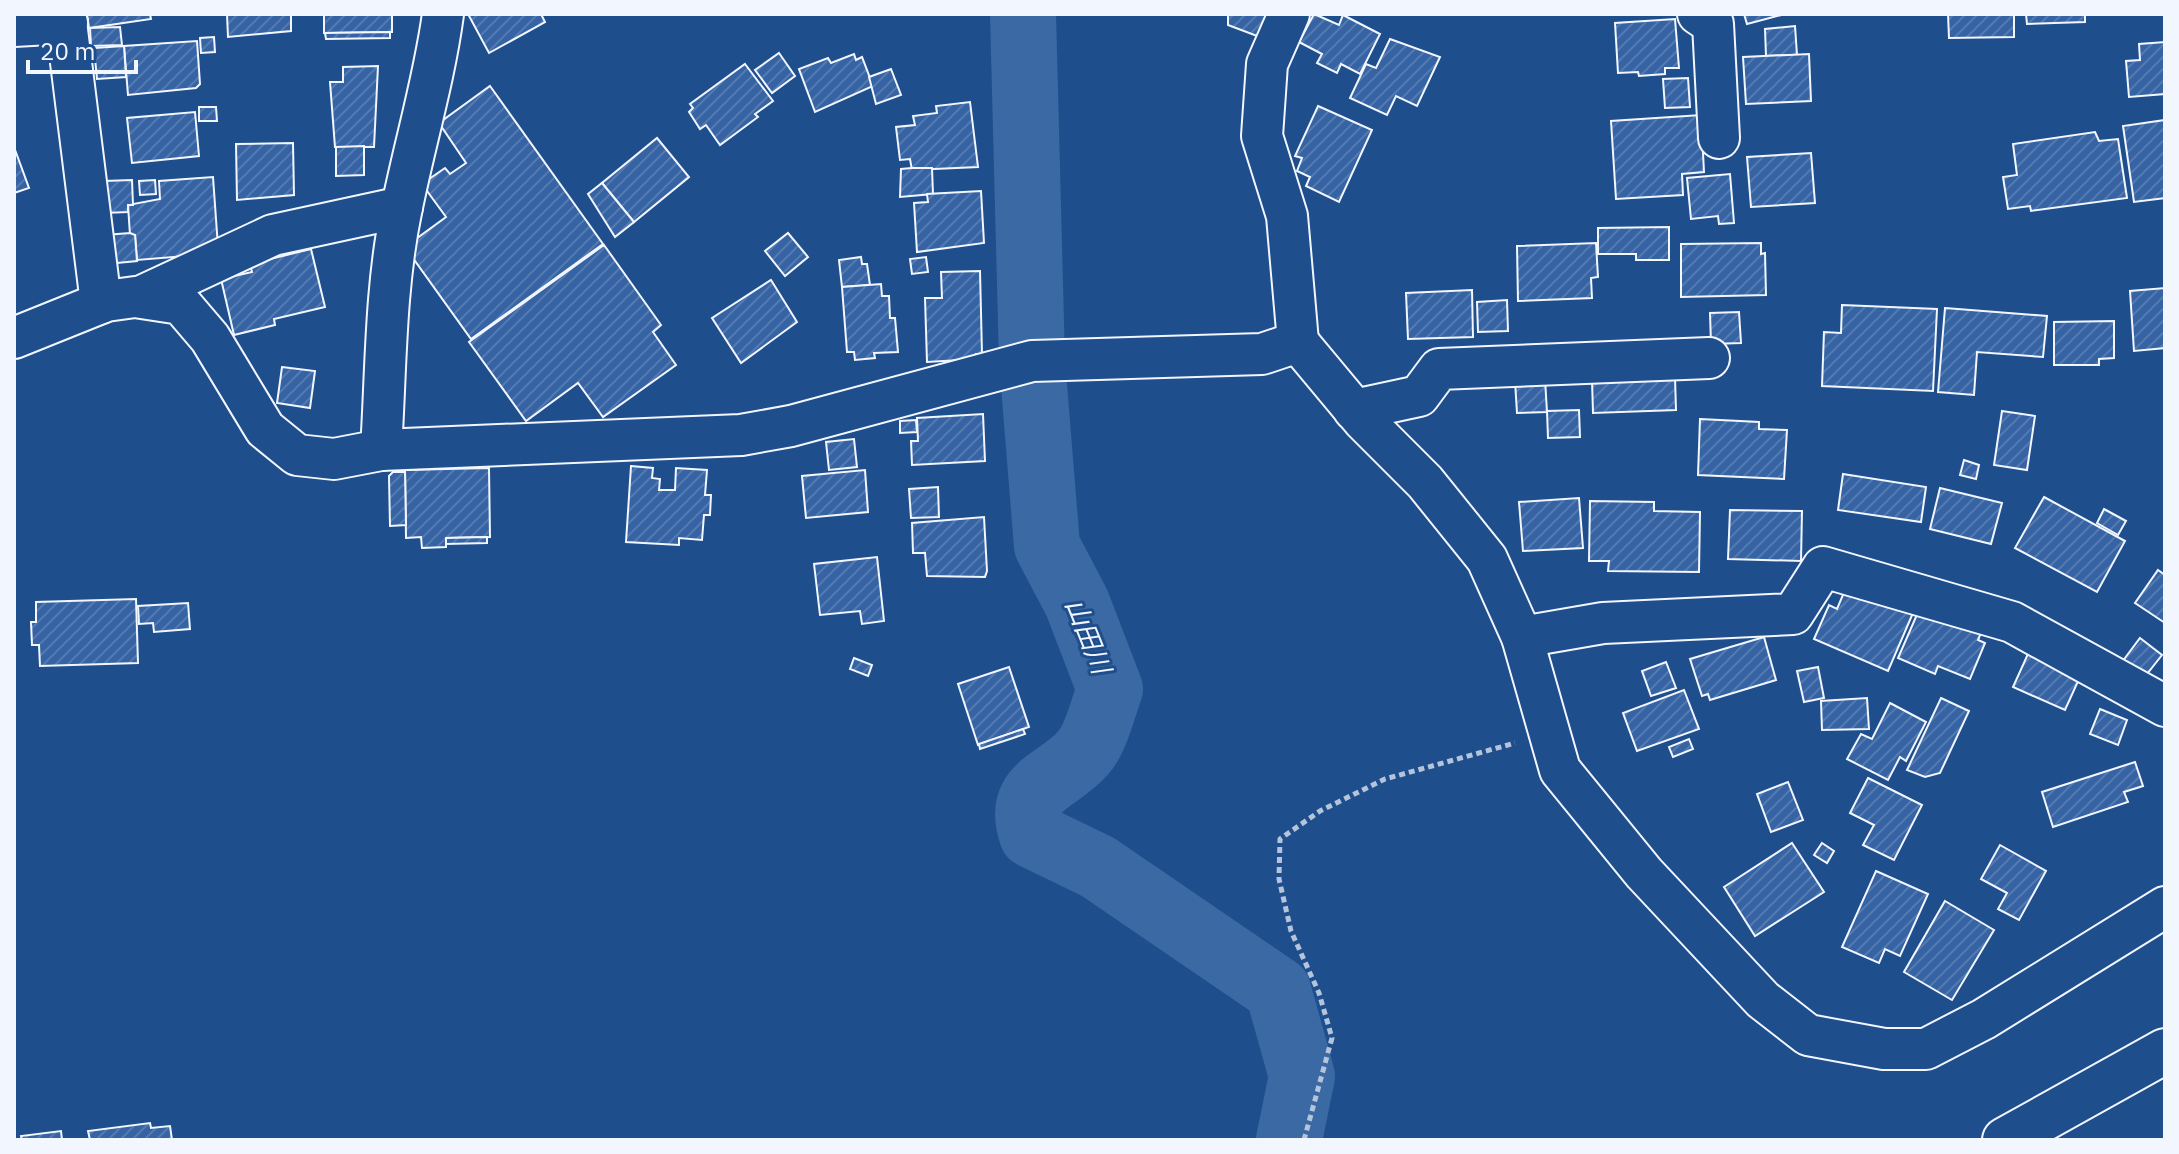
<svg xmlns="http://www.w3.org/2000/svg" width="2179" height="1154" viewBox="0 0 2179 1154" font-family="'IBM Plex Sans','Noto Sans JP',sans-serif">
<defs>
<pattern id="building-hatch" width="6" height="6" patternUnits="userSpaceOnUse" patternTransform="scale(2)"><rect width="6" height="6" fill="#3563a3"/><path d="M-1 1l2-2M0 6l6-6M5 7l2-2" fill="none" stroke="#537ab1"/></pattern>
</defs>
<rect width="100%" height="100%" fill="#1f4e8c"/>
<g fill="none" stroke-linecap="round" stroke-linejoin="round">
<path stroke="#3b69a3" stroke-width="66" d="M1023,14L1032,361L1047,546L1077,603L1110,689C1103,708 1096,739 1083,753C1057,783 1015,785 1032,835L1098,867L1278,990L1302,1076L1289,1140"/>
</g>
<g fill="url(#building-hatch)" stroke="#f2f6ff" stroke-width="2">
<path d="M87,14H150L151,19L89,28Z"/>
<path d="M227,14H291V31L228,37Z"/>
<path d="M324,14H392V32L324,33Z"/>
<path d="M468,14H541L545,22L489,53Z"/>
<path d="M1228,14H1274L1265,39L1228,25Z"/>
<path d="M1314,14L1339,25L1343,15L1380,34L1360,74L1341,64L1337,73L1317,63L1322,54L1299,42Z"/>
<path d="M1744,14H1785L1747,24Z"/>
<path d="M1948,14H2014V37L1949,38Z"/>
<path d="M2026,14H2085V22L2027,24Z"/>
<path d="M1675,19L1679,68H1665V74L1639,76L1638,72L1618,73L1615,23Z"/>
<path d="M1795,26L1797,55L1766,56L1765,29Z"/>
<path d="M120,27L122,45L91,46L90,28Z"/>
<path d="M390,32V38L326,39L325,33Z"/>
<path d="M214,37L215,52L201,53L200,38Z"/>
<path d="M1390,39L1440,57L1417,106L1396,96L1387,115L1350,98L1366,64L1376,68Z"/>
<path d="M197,41L200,84L196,88L128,95L124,46Z"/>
<path d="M2165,42V94L2129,97L2126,61L2140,60L2139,44Z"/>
<path d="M124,46L126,77L97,79L94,48Z"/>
<path d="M779,53L795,76L772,93L755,70Z"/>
<path d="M854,54L856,60L862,57L873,86L815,112L799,69L828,58L831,63Z"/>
<path d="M1809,54L1811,101L1746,104L1743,57Z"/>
<path d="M745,64L773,101L755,114L758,117L720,145L706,125L700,129L689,112L693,108L690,104Z"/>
<path d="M378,66L374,147H335L330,82H343V67Z"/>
<path d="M891,69L901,95L876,104L869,77Z"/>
<path d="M1688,78L1690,107L1665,108L1663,79Z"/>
<path d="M490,86L603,244L471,339L405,247L446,217L422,184L445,168L450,174L466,163L439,123Z"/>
<path d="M970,102L978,167L912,170L910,159L900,160L896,127L915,125L913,116L937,113L936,106Z"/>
<path d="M1318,106L1372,130L1339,202L1306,186L1310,177L1297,171L1302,158L1295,156Z"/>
<path d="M199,107H216L217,121H199Z"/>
<path d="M195,112L199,156L132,163L127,118Z"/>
<path d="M1701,115L1704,172L1682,174L1683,195L1616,199L1611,121Z"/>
<path d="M2165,120V198L2134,202L2123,126Z"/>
<path d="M2095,132L2099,141L2118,139L2127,198L2031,211L2030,206L2008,209L2003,177L2017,175L2013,144Z"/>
<path d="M657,138L689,177L634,222L602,183Z"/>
<path d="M293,143L294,195L237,200L236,144Z"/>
<path d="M364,146V175L336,176V147Z"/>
<path d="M14,147L29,188L14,193Z"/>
<path d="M1811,153L1815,203L1751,207L1747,157Z"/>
<path d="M912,168H932L933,194L900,197L901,169Z"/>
<path d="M1730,174L1734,223L1719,224L1718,216L1691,219L1687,178Z"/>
<path d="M213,177L218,247L198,255L137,260L135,235H130L128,205L160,199L159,181Z"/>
<path d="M132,180L133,205H128V212L104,213V181Z"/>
<path d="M155,180L156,194L140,195L139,181Z"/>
<path d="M602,183L634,222L615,237L588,194Z"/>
<path d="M981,191L984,243L917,252L914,203L928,202L927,194Z"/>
<path d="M1669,227V260H1636V254H1598V228Z"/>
<path d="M130,233L135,235L137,261L107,264L105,235Z"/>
<path d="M788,233L808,257L785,276L765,251Z"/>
<path d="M1596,243L1598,277L1591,278L1592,298L1518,301L1517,246Z"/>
<path d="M1761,243V254L1765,253L1766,295L1681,297V244Z"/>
<path d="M604,245L661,325L653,332L676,365L603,417L578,383L526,421L469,342Z"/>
<path d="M311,249L325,307L274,319L275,325L234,335L221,279L252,272L250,264Z"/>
<path d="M861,257L862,264H867L870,285L842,287L839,260Z"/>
<path d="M926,257L928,272L912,274L910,259Z"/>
<path d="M980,271L982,354H976L977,359L927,362L925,298H942L941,272Z"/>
<path d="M771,280L797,322L741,363L712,318Z"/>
<path d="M881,284L882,296H889L890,318H895L898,352L874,353L875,358L855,360L854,352H847L842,287Z"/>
<path d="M2165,288V348L2134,351L2130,291Z"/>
<path d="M1472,290L1473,337L1408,339L1406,293Z"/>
<path d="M1507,300L1508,331L1478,332L1477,302Z"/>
<path d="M1842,305L1937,309L1933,391L1822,386L1824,332L1841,333Z"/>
<path d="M1945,308L2047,316L2043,357L1977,352L1974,395L1938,392Z"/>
<path d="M1739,312L1741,343L1711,344L1710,313Z"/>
<path d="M2114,321V358L2099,359V365H2054V322Z"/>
<path d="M282,367L315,371L310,408L277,403Z"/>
<path d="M1675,377L1676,410L1593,413L1592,380Z"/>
<path d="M1545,379L1547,412L1517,413L1515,381Z"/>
<path d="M1579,410L1580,437L1548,438L1547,411Z"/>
<path d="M2002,411L2035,416L2027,470L1994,465Z"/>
<path d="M983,414L985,461L912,465L911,441H918L917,418Z"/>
<path d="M1700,419L1759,422V429L1787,430L1784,479L1698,475Z"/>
<path d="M916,420L917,432L900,433V421Z"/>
<path d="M854,439L857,467L829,470L826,442Z"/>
<path d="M1964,460L1979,465L1976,479L1960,475Z"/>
<path d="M631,466L653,468L652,478L660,479L659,490H675L676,468L707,470L705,495H711L710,515H704L702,540L679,538V545L626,542Z"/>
<path d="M489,468L490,537L446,538V547L422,548L421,537L406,538L405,470Z"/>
<path d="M865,470L868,512L806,518L802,476Z"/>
<path d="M393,472H405L406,525L390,526L389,476Z"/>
<path d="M1843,474L1926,487L1921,522L1838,510Z"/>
<path d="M938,487L939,517L911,518L909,489Z"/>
<path d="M1940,488L2002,503L1991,544L1930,529Z"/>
<path d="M2044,497L2125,541L2097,592L2015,548Z"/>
<path d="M1579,498L1583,548L1523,551L1519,502Z"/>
<path d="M1590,501L1654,502V511L1700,512L1699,572L1608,571L1609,561H1589Z"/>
<path d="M2104,509L2126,521L2118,535L2097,523Z"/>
<path d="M1730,510L1802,511L1801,561L1728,559Z"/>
<path d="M984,517L987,571L985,577L927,576L925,553H913L912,523Z"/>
<path d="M487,537V543L446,544V538Z"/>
<path d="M877,557L884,621L862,624L860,611L820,615L814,564Z"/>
<path d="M2158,570L2165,575V623L2135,603Z"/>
<path d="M1848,583L1913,613L1888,671L1814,639L1829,605L1837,609Z"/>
<path d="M136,599L138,663L40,666L39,645H32L31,622H36V602Z"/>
<path d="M188,603L190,629L154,632L153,623L139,624L138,606Z"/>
<path d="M1922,603L1983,628L1978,640L1985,643L1970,679L1938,666L1935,674L1898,658Z"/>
<path d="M1764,637L1776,680L1710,700L1708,694L1702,696L1690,659Z"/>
<path d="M2140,638L2162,655L2143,679L2122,662Z"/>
<path d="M2032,645L2084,668L2065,710L2013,687Z"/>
<path d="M854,658L872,665L868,676L850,669Z"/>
<path d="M1666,662L1676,688L1651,696L1642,671Z"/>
<path d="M1009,667L1029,727L978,745L958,684Z"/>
<path d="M1818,667L1824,698L1804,702L1797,671Z"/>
<path d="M1684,690L1699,729L1637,751L1623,713Z"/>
<path d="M1867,698L1869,729L1822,730L1821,701Z"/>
<path d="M1941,698L1969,711L1940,773L1925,777L1907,770Z"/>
<path d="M1890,703L1926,722L1906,761L1900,757L1888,780L1847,759L1861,734L1872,739Z"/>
<path d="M2100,709L2127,720L2118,745L2090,734Z"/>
<path d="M1023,729L1025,734L980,749L979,744Z"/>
<path d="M1689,739L1693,749L1673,757L1669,747Z"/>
<path d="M2135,762L2143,786L2124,792L2128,802L2053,827L2042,792Z"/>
<path d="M1868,778L1922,805L1894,860L1863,845L1874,825L1850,813Z"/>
<path d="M1788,782L1803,820L1771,832L1757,794Z"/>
<path d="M1792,843L1824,892L1755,936L1724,887Z"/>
<path d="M1822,843L1834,851L1827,863L1814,855Z"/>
<path d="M2000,845L2046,871L2019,920L1998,909L2007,893L1981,879Z"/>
<path d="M1876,871L1928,894L1900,956L1885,949L1879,963L1842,947Z"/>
<path d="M1945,901L1994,930L1952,1000L1904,972Z"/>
<path d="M150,1123L151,1128L170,1126L172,1140H90L88,1131Z"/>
<path d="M61,1131L62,1140H22L21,1136Z"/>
</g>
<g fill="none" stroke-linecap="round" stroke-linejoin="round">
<defs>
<g id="minor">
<path d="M65,14L101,303"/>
<path d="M1289,14L1267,64L1262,136L1287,216L1298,342"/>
<path d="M1698,14L1713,24L1719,138"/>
<path d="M14,26L67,23"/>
<path d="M140,297L273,235L402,207"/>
<path d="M14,338L106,301L135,297L181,304L210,338L265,429L297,455L334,459L381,450L741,435L791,426L1032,361L1262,354L1298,342L1363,420L1425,482L1487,559L1522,637L1560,770L1644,873L1763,1000L1808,1035L1884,1049H1926L1984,1019L2165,907"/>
<path d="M1354,410L1419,396L1439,369L1709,358"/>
<path d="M381,450C386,372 385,289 401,212C414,146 434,81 443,14"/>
<path d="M1522,637L1603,623L1793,614L1823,567L2012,622L2165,706"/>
</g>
<path id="highway" d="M2005,1140L2165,1051"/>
</defs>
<use href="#minor" stroke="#f2f6ff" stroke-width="44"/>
<use href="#highway" stroke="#f2f6ff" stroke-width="48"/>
<path stroke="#b3c4dc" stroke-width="5" stroke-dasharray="6 4" stroke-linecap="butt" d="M1304,1140L1332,1038L1319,993L1291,931L1279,879L1280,839L1320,811L1385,779L1515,743"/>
<use href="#minor" stroke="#1f4e8c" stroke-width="40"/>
<use href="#highway" stroke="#1f4e8c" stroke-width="44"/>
</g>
<g text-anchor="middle" stroke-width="6" stroke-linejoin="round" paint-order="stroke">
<g font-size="26" font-style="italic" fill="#f2f6ff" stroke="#1f4e8c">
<text transform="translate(1088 636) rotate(68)" y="9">山田川</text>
</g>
</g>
<rect width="2179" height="1154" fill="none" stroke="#f2f6ff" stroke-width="32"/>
<path d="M28 60v12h108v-12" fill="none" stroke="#f2f6ff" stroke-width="4"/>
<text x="40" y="60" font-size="24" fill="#f2f6ff" stroke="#1f4e8c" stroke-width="6" paint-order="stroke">20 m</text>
</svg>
